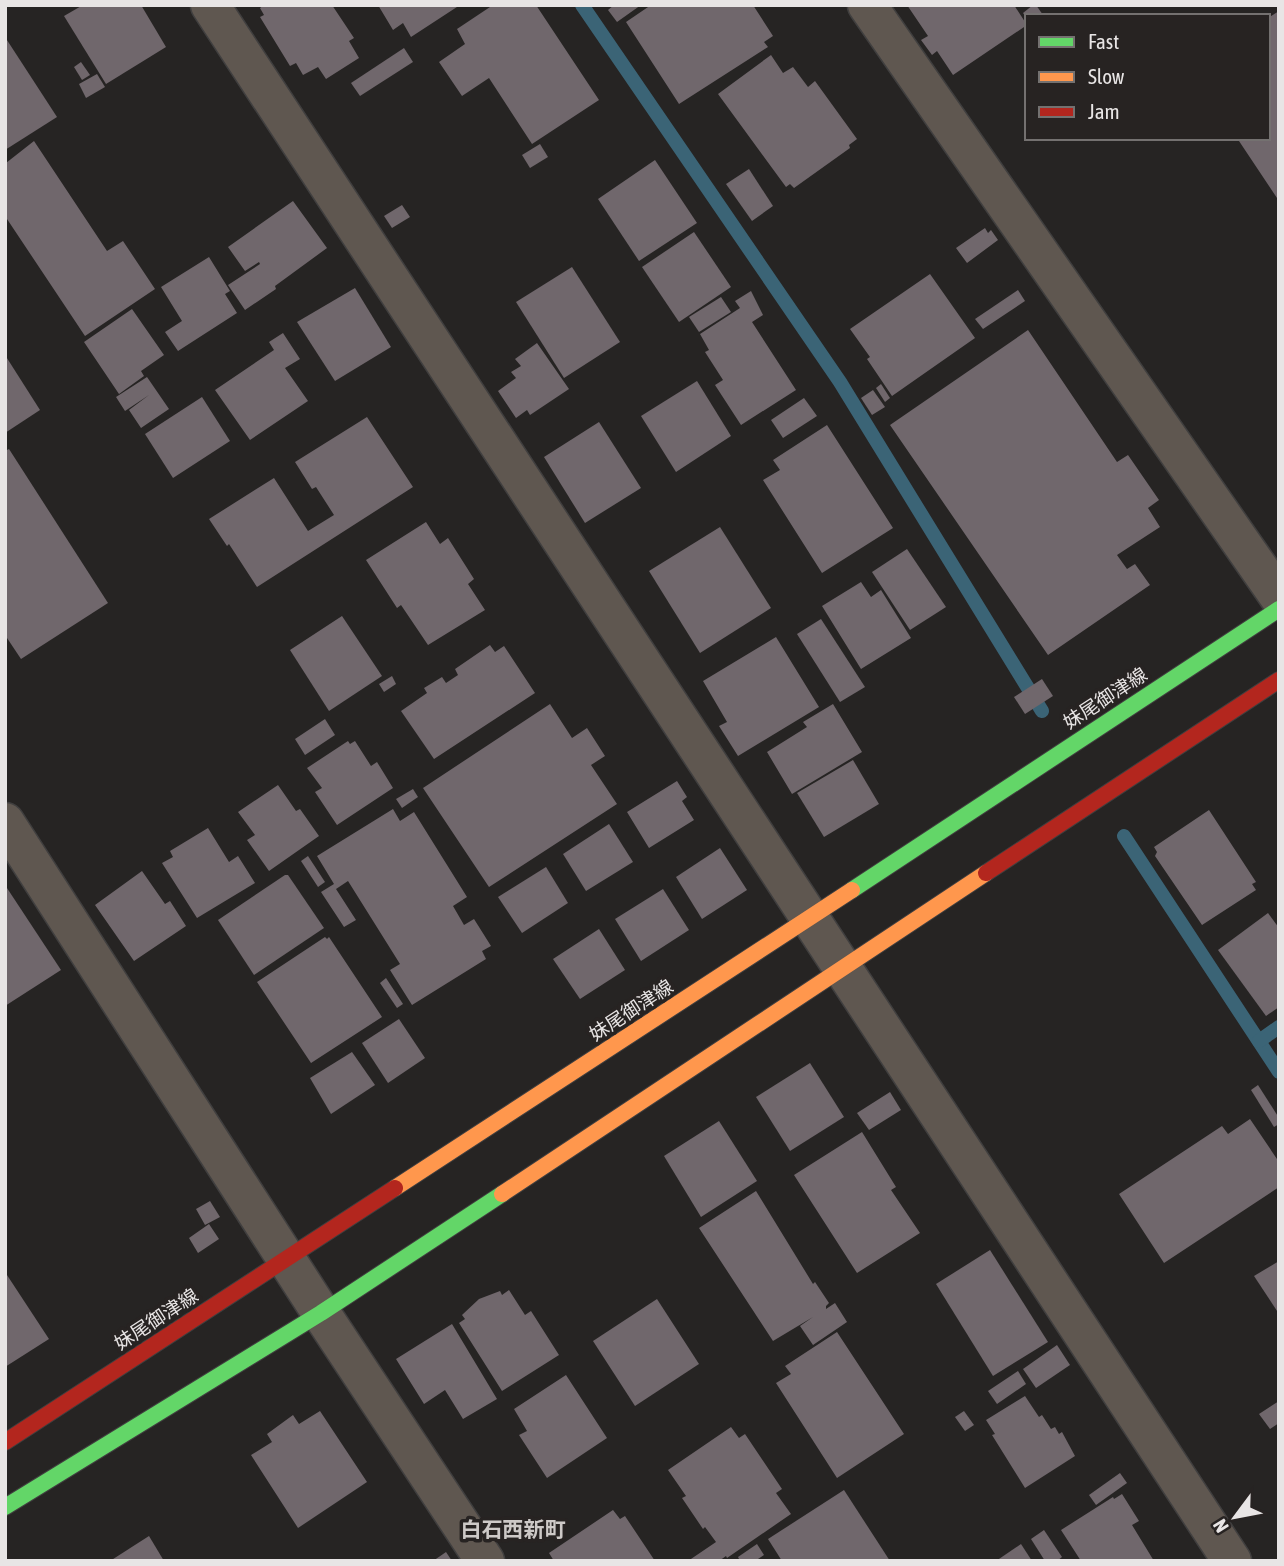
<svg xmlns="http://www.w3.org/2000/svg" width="1284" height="1566" viewBox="0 0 1284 1566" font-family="'Asap Condensed','Noto Sans JP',sans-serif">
<rect width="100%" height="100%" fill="#262423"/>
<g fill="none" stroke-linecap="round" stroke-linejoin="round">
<g stroke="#3b6476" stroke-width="14">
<path d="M582,5L840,382L1042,711"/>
<path d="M1124,836L1279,1072"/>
<path d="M1259,1041L1279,1027"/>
</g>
</g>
<g fill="#70676c">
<path d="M83,5H141L166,47L106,84L64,16Z"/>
<path d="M264,5H332L354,38L349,41L359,58L326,79L318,67L303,75L296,63L290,66L260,17L264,15L260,8Z"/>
<path d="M378,5H460L411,37L403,23L393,30Z"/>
<path d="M493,5H536L599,100L532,144L489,78L462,96L439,62L465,44L457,29Z"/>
<path d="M614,5H641L617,22L608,10Z"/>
<path d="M651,5H753L773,36L764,42L768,47L679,104L626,22Z"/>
<path d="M907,5H1014L1027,25L953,75L937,51L932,55L921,40L928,36Z"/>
<path d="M1033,5H1036L1043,15L1025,16L1023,13Z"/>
<path d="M1279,11V201L1237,138H1268V18Z"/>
<path d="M5,37L57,117L5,150Z"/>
<path d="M404,48L413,62L360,96L351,83Z"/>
<path d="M771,55L783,73L793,67L808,87L815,81L857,139L849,145L850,148L794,188L790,184L786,187L718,94Z"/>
<path d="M81,62L90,75L82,80L74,67Z"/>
<path d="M97,74L105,87L86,98L79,84Z"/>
<path d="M34,141L107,251L123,241L155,289L85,336L5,216L6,163Z"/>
<path d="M540,144L548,157L530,168L522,155Z"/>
<path d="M655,160L697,223L639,261L598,199Z"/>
<path d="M749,169L773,206L752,221L726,184Z"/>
<path d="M293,201L327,248L275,286L276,289L245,310L228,285L260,264L259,262L245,271L228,247Z"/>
<path d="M402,205L410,217L392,228L384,216Z"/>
<path d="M985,228L988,233L991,230L998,240L967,263L956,248Z"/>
<path d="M694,232L731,287L679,322L642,267Z"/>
<path d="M209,257L230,291L225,294L237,313L178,351L165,332L182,321L161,287Z"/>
<path d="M572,267L620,342L564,378L516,302Z"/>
<path d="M930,274L975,338L892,396L867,359L870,357L850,329Z"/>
<path d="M355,288L391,347L335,381L297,322Z"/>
<path d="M1018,290L1025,301L983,329L975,319Z"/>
<path d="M751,291L763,315L752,322L796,390L741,425L715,385L723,380L705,352L709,350L700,334L740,308L735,301Z"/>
<path d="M721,297L731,312L699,332L689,317Z"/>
<path d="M132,309L164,355L141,371L144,376L119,394L84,342Z"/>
<path d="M1028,330L1117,462L1128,455L1159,500L1148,508L1160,527L1117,555L1127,569L1135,564L1150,585L1048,655L890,425Z"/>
<path d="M283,333L300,359L285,368L308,401L250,440L215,390L274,350L269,342Z"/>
<path d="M537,343L569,389L530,415L527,410L516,418L498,391L516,378L511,372L521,366L515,359Z"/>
<path d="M5,355L40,410L5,433Z"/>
<path d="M147,377L169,409L141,428L129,410L149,395L125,411L116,397Z"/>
<path d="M697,381L731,436L676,472L641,416Z"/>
<path d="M881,384L890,398L885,402L876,388Z"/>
<path d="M873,390L885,407L872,415L861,398Z"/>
<path d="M202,397L230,441L173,478L145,434Z"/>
<path d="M804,398L817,416L783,438L771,420Z"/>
<path d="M367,417L413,487L257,587L229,544L227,546L209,519L274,478L308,531L334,515L316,487L312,489L295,462Z"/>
<path d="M599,422L641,488L585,523L544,457Z"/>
<path d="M827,425L893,528L822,573L763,480L780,470L773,460Z"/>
<path d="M9,449L108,603L21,659L5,635V451Z"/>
<path d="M426,522L440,544L448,538L474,579L468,584L485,610L428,645L401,605L397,608L366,560Z"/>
<path d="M720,527L771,608L700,653L649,571Z"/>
<path d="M907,549L946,607L910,630L872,572Z"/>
<path d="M861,582L871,597L881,590L911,638L861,669L822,606Z"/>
<path d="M342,616L382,676L329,711L290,650Z"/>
<path d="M821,619L865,687L840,702L797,634Z"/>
<path d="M776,637L819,707L738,756L719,726L727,722L703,681Z"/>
<path d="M490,645L495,652L504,646L535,693L434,759L401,711L427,693L424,688L442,677L446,683L458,675L455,669Z"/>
<path d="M392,676L396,684L384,692L379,684Z"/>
<path d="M1042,679L1053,696L1025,714L1014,697Z"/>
<path d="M550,704L572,738L587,728L605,756L591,765L617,804L489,887L423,788Z"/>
<path d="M833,704L862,752L792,794L767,752L807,727L803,722Z"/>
<path d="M325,719L335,735L305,755L295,739Z"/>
<path d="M348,741L350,744L355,741L371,766L377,762L393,788L337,825L315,792L322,788L307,768Z"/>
<path d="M853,760L879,804L824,837L797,793Z"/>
<path d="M677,781L687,797L682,801L694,820L649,848L627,812Z"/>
<path d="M278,785L296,811L300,809L319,836L269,871L247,840L255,835L238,812Z"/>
<path d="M413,789L418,797L402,808L396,799Z"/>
<path d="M393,809L400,821L414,812L467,897L453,906L464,925L474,919L491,946L482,951L486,959L412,1005L390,970L400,964L348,881L336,889L356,920L344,927L321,892L334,884L317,856Z"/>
<path d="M1209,810L1256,882L1252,884L1256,890L1202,925L1155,856L1157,852L1154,847Z"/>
<path d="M609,824L633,862L586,891L563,854Z"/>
<path d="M208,828L229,862L238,856L255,883L197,918L162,863L173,857L170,851Z"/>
<path d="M720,848L747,890L702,919L676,877Z"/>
<path d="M308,856L325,882L318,887L301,861Z"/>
<path d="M546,867L568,903L522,933L498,897Z"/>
<path d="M142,871L165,904L170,901L186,926L134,961L95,905Z"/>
<path d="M285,875H288L324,928L254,975L218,920Z"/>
<path d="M5,885L61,970L5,1006Z"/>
<path d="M663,889L689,930L641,961L615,919Z"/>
<path d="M1268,913L1279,928V1007L1266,1016L1218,950Z"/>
<path d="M599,929L625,970L580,999L553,959Z"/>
<path d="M325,937L327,939L329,937L382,1017L311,1063L257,982Z"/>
<path d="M386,978L403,1004L397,1008L380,983Z"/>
<path d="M399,1019L425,1058L388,1083L362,1043Z"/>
<path d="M352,1052L375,1085L331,1114L310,1078Z"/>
<path d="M810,1063L844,1117L790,1151L756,1097Z"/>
<path d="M1258,1085L1279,1118V1124L1274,1127L1251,1090Z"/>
<path d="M890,1092L901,1110L869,1130L857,1113Z"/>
<path d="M1250,1119L1279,1162V1187L1164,1263L1119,1194L1222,1126L1228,1134Z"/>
<path d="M719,1121L757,1181L701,1217L664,1156Z"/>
<path d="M862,1132L896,1187L891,1190L920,1233L857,1273L794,1175Z"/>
<path d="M756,1191L813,1284L815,1282L829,1303L826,1306V1309L835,1303L847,1322L813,1345L800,1326L813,1317L773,1341L699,1228Z"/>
<path d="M210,1201L220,1217L205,1225L196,1209Z"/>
<path d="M209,1224L219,1239L198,1253L189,1238Z"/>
<path d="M990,1250L1048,1342L993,1376L936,1284Z"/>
<path d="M1279,1261V1314L1254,1276Z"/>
<path d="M5,1272L49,1339L5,1367Z"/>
<path d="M509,1290L525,1315L531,1311L559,1355L502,1391L459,1323L465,1319L462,1315L479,1299L500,1291L502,1295Z"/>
<path d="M657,1299L699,1364L635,1406L593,1341Z"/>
<path d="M452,1324L497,1399L463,1419L445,1390L424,1404L396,1359Z"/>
<path d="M837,1332L904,1434L837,1478L776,1383L791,1374L785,1366Z"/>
<path d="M1057,1345L1070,1365L1036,1388L1023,1369Z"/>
<path d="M1018,1371L1026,1384L997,1404L988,1391Z"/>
<path d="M566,1375L607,1438L547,1478L519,1435L527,1431L514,1409Z"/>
<path d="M1025,1396L1039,1417L1042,1415L1051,1429L1055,1427L1059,1434L1062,1432L1075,1456L1025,1488L992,1435L995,1434L986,1420Z"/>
<path d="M1279,1401V1423L1270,1429L1259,1414Z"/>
<path d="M320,1411L367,1482L298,1528L251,1455L272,1442L267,1434L293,1415L299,1424Z"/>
<path d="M964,1411L974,1425L965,1431L955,1417Z"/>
<path d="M731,1427L739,1438L745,1434L782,1489L776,1493L791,1514L727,1558L726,1556L719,1561H688L716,1542L705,1527L703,1529L682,1498L686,1496L668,1470Z"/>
<path d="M1120,1473L1127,1483L1096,1505L1089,1495Z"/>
<path d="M844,1490L890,1561H782L768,1539Z"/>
<path d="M1122,1494L1139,1521L1132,1525L1154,1561H1081L1061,1530L1113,1497L1114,1499Z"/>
<path d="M613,1510L620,1519L625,1516L655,1561H554L549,1553Z"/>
<path d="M1044,1530L1062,1557L1057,1561H1045L1031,1539Z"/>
<path d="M149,1536L164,1561H110Z"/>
<path d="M757,1544L764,1555L755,1561H740L738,1557Z"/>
<path d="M1021,1544L1032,1561H996Z"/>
<path d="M446,1552L452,1561H433Z"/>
</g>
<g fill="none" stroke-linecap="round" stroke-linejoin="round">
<defs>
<g id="street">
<path d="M210,5L1232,1561"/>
<path d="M867,5L1279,597"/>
<path d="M5,822L321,1313L485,1561"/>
</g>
<g id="fast">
<path d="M852,890L1279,609"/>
<path d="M5,1507L321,1313L502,1194"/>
</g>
<g id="slow">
<path d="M395,1188L852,890"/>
<path d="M502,1194L986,873"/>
</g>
<g id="jam">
<path d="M986,873L1279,680"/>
<path d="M5,1442L395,1188"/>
</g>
</defs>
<use href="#street" stroke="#403f3f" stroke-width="41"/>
<use href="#fast" stroke="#403f3f" stroke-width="18"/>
<use href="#slow" stroke="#403f3f" stroke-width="18"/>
<use href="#jam" stroke="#403f3f" stroke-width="18"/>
<use href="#street" stroke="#5f5750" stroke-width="38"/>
<use href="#fast" stroke="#63d668" stroke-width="16"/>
<use href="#slow" stroke="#ff974d" stroke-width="16"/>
<use href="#jam" stroke="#b3261e" stroke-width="16"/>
</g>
<g text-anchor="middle" stroke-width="7" stroke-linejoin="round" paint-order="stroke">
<g font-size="19" fill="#e8e5e5" stroke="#272322">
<text transform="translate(1105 698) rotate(-33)" y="7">妹尾御津線</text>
<text transform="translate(631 1010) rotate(-33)" y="7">妹尾御津線</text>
<text transform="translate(156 1319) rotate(-33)" y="7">妹尾御津線</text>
</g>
<g font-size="21" font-weight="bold" fill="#cdc9c7" stroke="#272322">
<text x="513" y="1537">白石西新町</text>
</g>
</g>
<rect width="1284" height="1566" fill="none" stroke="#e8e5e5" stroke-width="14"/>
<rect x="1025" y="14" width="245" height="126" fill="#272322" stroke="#747170" stroke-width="2"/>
<rect x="1039" y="37" width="35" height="10" fill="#63d668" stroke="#747170" stroke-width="2"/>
<text x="1088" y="49" font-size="21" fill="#e8e5e5">Fast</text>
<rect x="1039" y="72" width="35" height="10" fill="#ff974d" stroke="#747170" stroke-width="2"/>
<text x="1088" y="84" font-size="21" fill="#e8e5e5">Slow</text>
<rect x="1039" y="107" width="35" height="10" fill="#b3261e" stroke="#747170" stroke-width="2"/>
<text x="1088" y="119" font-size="21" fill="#e8e5e5">Jam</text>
<g transform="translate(1235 1517) rotate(238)" stroke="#272322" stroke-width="5" paint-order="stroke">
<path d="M0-5L12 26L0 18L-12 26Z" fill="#e8e5e5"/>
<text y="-10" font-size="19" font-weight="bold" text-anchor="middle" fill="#e8e5e5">N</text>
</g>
</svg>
